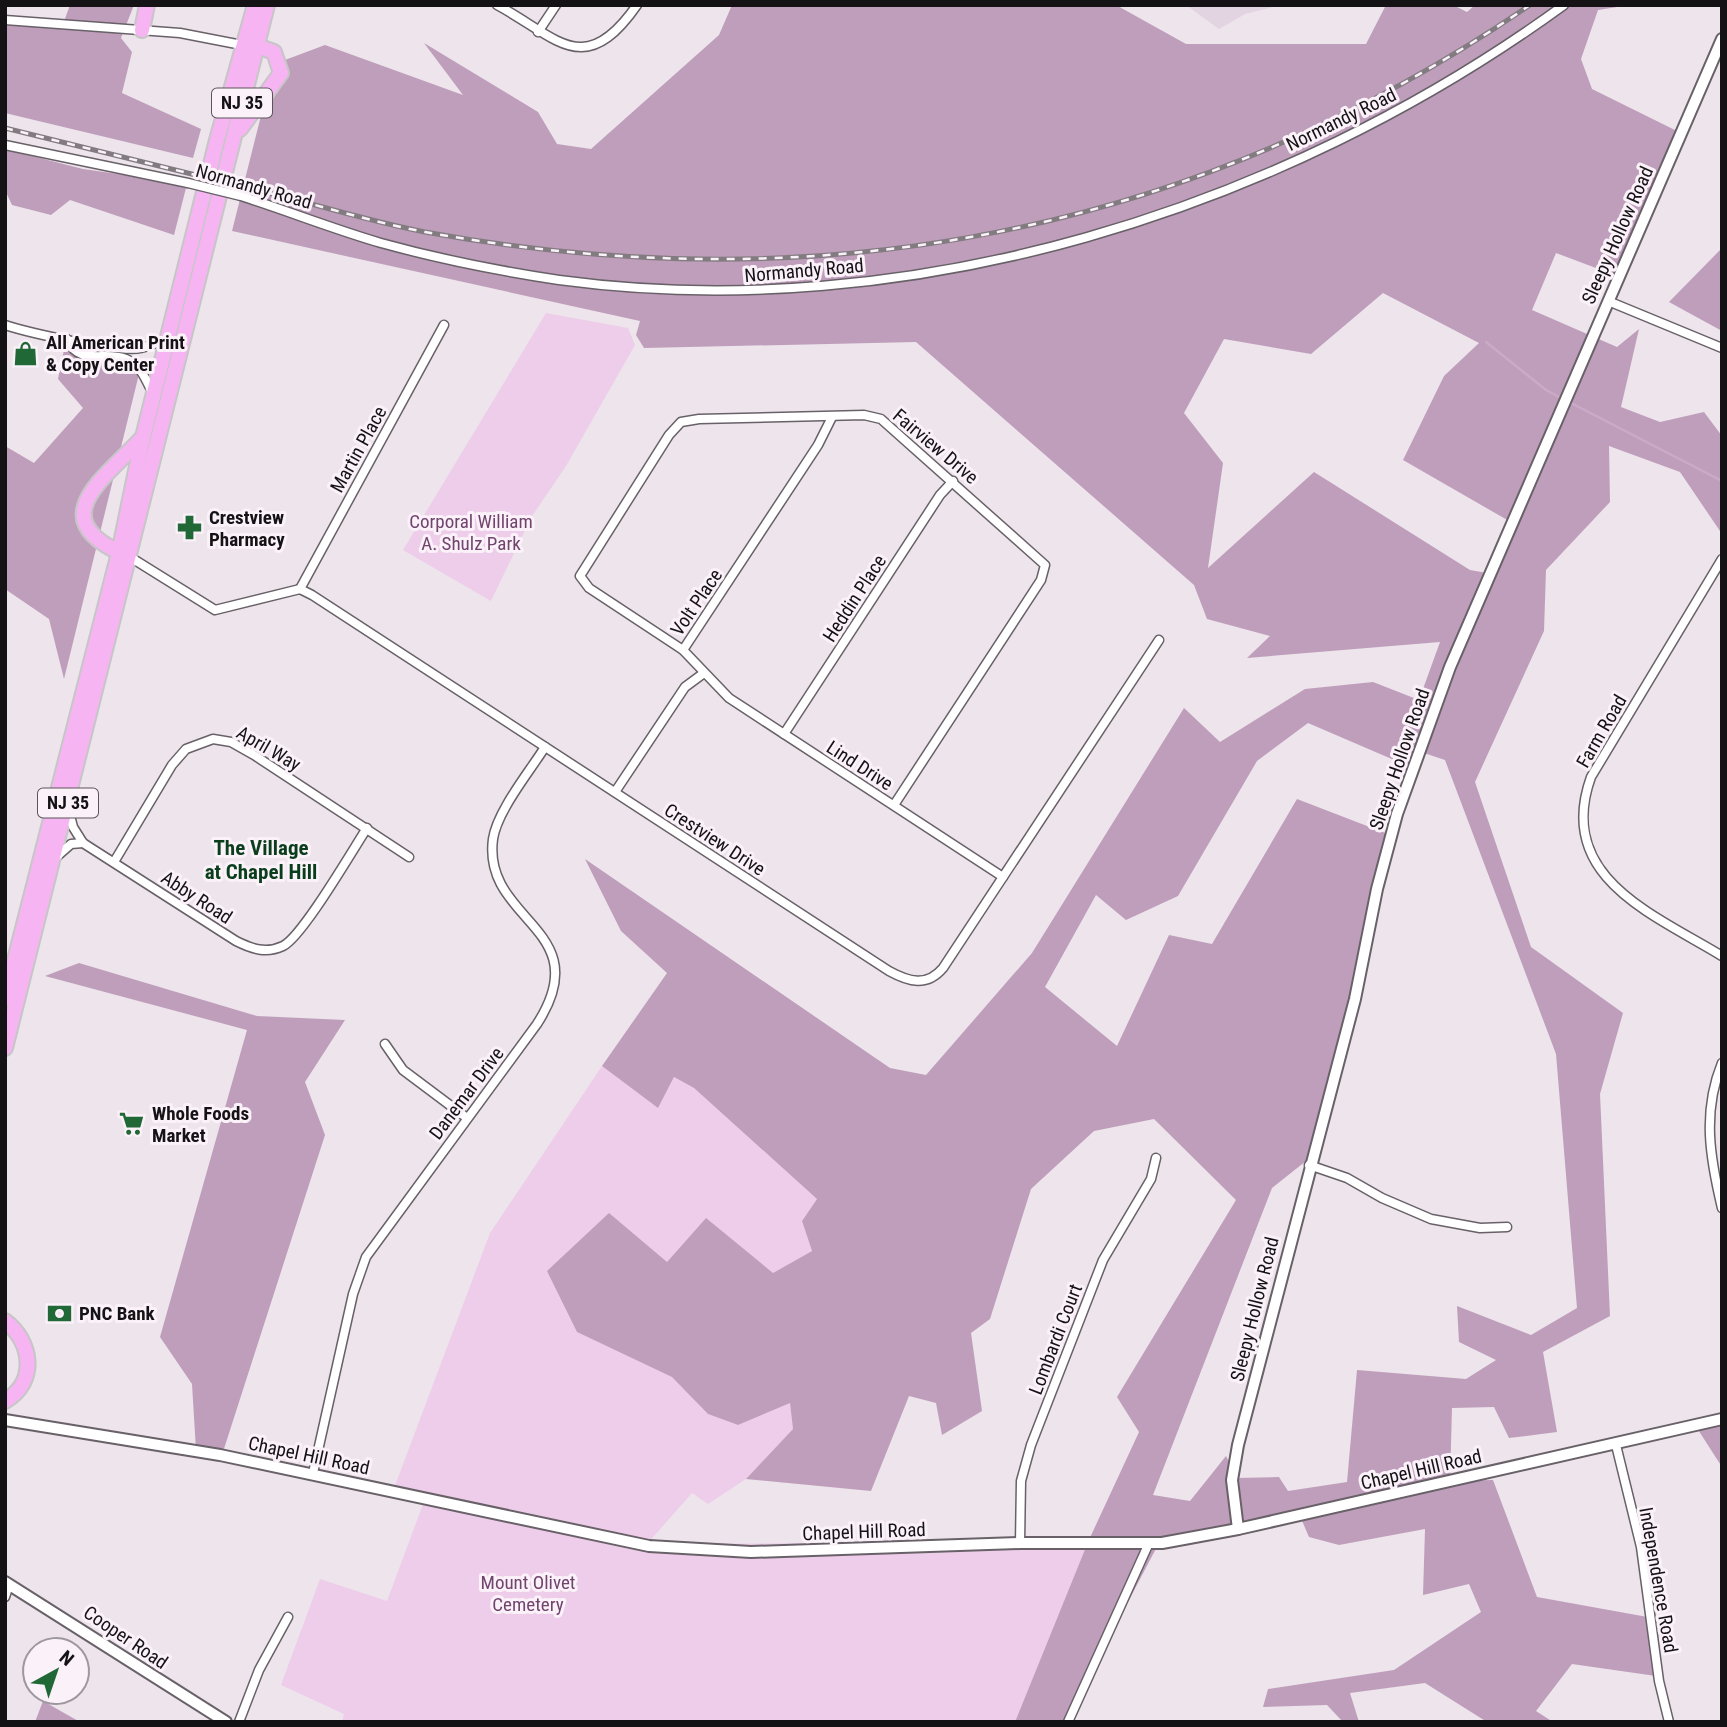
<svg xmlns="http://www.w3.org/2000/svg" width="1727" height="1727" viewBox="0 0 1727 1727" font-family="'Roboto Condensed',sans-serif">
<rect width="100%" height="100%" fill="#ede4ec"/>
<path fill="#e3d4e1" d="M1186,5H1281L1245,14L1219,29Z"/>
<g fill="#edcde9">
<path d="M546,313L628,328L635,345L566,466L532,516L491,601L403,550Z"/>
<path d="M602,1066L658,1108L674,1077L694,1088L817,1199L802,1221L812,1251L773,1273L705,1219L667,1262L577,1332L673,1377L708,1414L738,1425L790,1402L793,1429L746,1479L708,1504L692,1493L647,1544L1088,1542L1015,1722H342L344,1714L281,1685L320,1579L387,1601L425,1499L393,1491L490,1233Z"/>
</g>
<g fill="#bf9ebb" fill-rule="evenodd">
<path d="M70,5H134L121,38L132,52L122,93L201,129L193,158L5,113V25L62,27Z"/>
<path d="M732,5H1116L1186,44H1366L1386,5H1453L1467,12L1475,5H1630L1598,10L1581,59L1592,89L1683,134L1620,277L1556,253L1532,310L1617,347L1639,329L1621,407L1660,422L1704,412L1722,436V534L1680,472L1609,446L1610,502L1546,570L1544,631L1475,782L1531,947L1623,1013L1600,1094L1610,1316L1543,1352L1557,1432L1509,1438L1494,1407L1452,1408L1450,1481L1493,1480L1537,1597L1653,1618L1663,1677L1572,1664L1536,1711L1553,1722H1487L1425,1683L1350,1693L1359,1722H1343L1327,1705L1263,1707L1268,1689L1394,1670L1481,1612L1469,1584L1423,1595L1425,1529L1339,1545L1309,1537L1300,1516L1161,1539L1065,1722H1015L1088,1542L1139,1432L1117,1397L1236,1200L1154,1119L1094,1131L1031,1189L990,1319L971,1333L982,1411L942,1435L936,1403L909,1396L871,1491L746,1479L793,1429L790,1403L738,1425L708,1414L672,1377L577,1332L547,1271L609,1213L667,1262L706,1218L773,1273L812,1251L802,1221L817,1199L694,1088L674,1077L658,1108L602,1066L667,973L621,931L585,859L890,1068L926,1075L1032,953L1184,708L1220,742L1305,689L1373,682L1419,700L1440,642L1247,658L1270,636L1207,619L1194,585L916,342L644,348L636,335L640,321L232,231L272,72L285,60L325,45L463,95L424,43L538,112L557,144L591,149L719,35ZM1383,293L1479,343L1444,376L1403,460L1509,521L1487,573L1470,570L1314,472L1208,568L1223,463L1184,413L1224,339L1311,354ZM1308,723L1415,769L1421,752L1445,760L1556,1054L1577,1308L1531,1335L1457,1306L1459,1342L1496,1360L1466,1379L1357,1370L1347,1482L1288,1491L1279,1477L1237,1478L1226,1456L1190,1501L1153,1495L1272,1188L1311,1157L1393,836L1297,799L1212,944L1169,935L1117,1046L1045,987L1096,895L1126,920L1178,896L1257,761Z"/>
<path d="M5,149L83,169L146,178L186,188L174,235L70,200L51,215L12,205L5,190Z"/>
<path d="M1722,248V331L1669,302Z"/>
<path d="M66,340L117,353L139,374L64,679L49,619L5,589V446L34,463L83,408L58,379Z"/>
<path d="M79,963L257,1016L345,1020L305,1082L325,1135L222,1455L196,1450L192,1384L160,1337L247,1030L45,976Z"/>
<path d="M1722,1419V1467L1695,1425Z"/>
<path d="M43,1701L80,1722H35Z"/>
</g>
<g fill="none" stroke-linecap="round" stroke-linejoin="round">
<g stroke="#cbaac8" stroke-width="2.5">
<path d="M1486,342L1546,390L1559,397"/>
<path d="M1571,403L1722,481"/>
</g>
<defs>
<g id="minor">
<path d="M497,5C557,37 584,81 637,5"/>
<path d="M5,20L180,33L247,46"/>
<path d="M538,32L556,5"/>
<path d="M5,145L188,183"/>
<path d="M241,196C288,211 333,229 381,243C439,259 499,271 559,280C908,327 1281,211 1564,5"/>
<path d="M1608,301L1722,348"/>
<path d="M5,325C30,333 118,353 141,348C150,346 159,342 167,339"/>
<path d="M67,339C79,367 104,350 126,359C141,365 146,380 153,394"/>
<path d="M130,557L215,610L300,589L312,595L889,971C909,982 927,987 943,968L1159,640"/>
<path d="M1722,559L1591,777C1555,877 1653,914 1722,956"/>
<path d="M300,589L444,325"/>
<path d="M683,650L818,445L832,417"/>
<path d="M784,734L940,495L953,481"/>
<path d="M615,792L685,687L704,673"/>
<path d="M894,805L1041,580L1045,565L881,419L864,415L699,419L681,422L669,435L580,576L589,588L683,650L729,698L1003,877"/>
<path d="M68,808L73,827L83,843L236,941C252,949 266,954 283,946C302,937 352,851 367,828"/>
<path d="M55,858L71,844L83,843"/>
<path d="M114,862L172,765L186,749L213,739L231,742L254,755L409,857"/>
<path d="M385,1044L403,1070L467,1118"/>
<path d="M1722,1063C1702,1112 1710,1158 1722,1208"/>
<path d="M1309,1165L1347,1178L1382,1198L1431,1219L1480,1228L1507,1227"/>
<path d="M1616,1445L1641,1547L1659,1681L1669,1722"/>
<path d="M313,1473L353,1294L366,1257L537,1024C599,928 482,922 493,839C497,811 530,771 545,747"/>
<path d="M1020,1543L1021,1481L1031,1445L1103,1260L1151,1179L1156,1158"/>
<path d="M5,1597L9,1585"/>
<path d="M239,1722L259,1670L288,1617"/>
<path d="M1068,1722L1149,1543"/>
</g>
<g id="tertiary">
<path d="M5,1420L220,1455L649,1546L751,1552L1020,1543H1162L1238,1529L1722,1419"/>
<path d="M1238,1529L1232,1480L1238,1445L1355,999L1377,889L1397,814L1450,667L1722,39"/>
<path d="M5,1582L226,1722"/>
</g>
<g id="trunk">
<path d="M142,30L147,5"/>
<path d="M240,129L281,73L274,52L257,46"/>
<path d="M125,555C42,519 103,480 142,438"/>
<path d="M5,999L119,553L143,437L217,140L255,5"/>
<path d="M5,1048L267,5"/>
<path d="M5,1321C32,1341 38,1382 5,1401"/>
</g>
</defs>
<use href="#minor" stroke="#686168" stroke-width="11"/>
<use href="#tertiary" stroke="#686168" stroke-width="14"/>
<use href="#trunk" stroke="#c7c6c7" stroke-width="18"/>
<use href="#minor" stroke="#fff" stroke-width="8"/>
<use href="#tertiary" stroke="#fff" stroke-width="10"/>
<use href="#trunk" stroke="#f7b4f2" stroke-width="14"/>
<defs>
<path id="rail" d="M5,128C98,151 192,174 285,197C331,209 378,223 425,232C822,304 1195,234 1530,5"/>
</defs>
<use href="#rail" stroke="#827c81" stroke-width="5"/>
<use href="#rail" stroke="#faf1f9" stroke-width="2.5" stroke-dasharray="8" stroke-linecap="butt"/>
<defs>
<path id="minor-bridge" d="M188,183L241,196"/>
</defs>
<use href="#minor-bridge" stroke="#686168" stroke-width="11" stroke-linecap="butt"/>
<use href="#minor-bridge" stroke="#fff" stroke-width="8"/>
</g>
<defs>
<symbol id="shop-bare" viewBox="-9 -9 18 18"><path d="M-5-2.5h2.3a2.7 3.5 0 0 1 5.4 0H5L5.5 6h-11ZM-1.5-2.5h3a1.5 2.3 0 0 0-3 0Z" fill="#206936" stroke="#faf1f9" stroke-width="2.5" paint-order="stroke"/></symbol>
<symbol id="pharmacy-bare" viewBox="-9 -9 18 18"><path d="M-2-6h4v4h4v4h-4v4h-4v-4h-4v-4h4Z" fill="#206936" stroke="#faf1f9" stroke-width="2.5" paint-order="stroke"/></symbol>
<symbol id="supermarket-bare" viewBox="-9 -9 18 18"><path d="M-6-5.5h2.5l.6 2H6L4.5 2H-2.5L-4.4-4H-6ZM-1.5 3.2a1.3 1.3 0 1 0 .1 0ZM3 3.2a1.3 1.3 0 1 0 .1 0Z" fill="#206936" stroke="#faf1f9" stroke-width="2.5" paint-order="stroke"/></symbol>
<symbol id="bank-bare" viewBox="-9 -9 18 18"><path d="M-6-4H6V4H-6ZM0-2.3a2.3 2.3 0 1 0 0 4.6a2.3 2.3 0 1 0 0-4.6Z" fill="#206936" stroke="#faf1f9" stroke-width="2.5" paint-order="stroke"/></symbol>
</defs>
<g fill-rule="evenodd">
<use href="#shop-bare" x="8" y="336" width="35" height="35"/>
<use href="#pharmacy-bare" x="172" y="510" width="35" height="35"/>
<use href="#supermarket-bare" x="114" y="1106" width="35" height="35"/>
<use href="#bank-bare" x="42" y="1296" width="35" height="35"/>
</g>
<g text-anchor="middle" stroke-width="6" stroke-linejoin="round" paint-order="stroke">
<g fill="#faf1f9" stroke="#5a5559" stroke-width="2">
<rect x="212" y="88.5" width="60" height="29" rx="5"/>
<rect x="38" y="788.5" width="60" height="29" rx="5"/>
</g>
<g font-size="18" font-weight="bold" fill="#151215">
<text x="242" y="109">NJ 35</text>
<text x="68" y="809">NJ 35</text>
</g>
<g font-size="19" fill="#151215" stroke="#faf1f9">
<text transform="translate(1341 119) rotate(-26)" y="7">Normandy Road</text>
<text transform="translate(254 186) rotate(16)" y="7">Normandy Road</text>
<text transform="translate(1617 235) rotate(-66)" y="7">Sleepy Hollow Road</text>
<text transform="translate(804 270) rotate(-5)" y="7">Normandy Road</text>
<text transform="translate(936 446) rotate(40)" y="7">Fairview Drive</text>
<text transform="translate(358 449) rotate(-61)" y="7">Martin Place</text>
<text transform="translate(854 598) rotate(-57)" y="7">Heddin Place</text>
<text transform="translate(696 602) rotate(-56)" y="7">Volt Place</text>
<text transform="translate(1601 731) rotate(-60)" y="7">Farm Road</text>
<text transform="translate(269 748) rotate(30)" y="7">April Way</text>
<text transform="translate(1399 759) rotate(-71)" y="7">Sleepy Hollow Road</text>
<text transform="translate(860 765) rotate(33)" y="7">Lind Drive</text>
<text transform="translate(715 839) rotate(33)" y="7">Crestview Drive</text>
<text transform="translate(197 897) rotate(33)" y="7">Abby Road</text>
<text transform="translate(466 1093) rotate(-53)" y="7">Danemar Drive</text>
<text transform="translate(1254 1309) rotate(-76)" y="7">Sleepy Hollow Road</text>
<text transform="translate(1055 1339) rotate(-69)" y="7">Lombardi Court</text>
<text transform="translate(309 1455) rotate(12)" y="7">Chapel Hill Road</text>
<text transform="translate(1421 1469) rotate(-13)" y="7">Chapel Hill Road</text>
<text transform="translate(864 1531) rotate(-2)" y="7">Chapel Hill Road</text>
<text transform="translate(1659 1580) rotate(80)" y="7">Independence Road</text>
<text transform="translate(126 1637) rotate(34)" y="7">Cooper Road</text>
</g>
<g font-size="19" font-weight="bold" fill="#151215" stroke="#faf1f9" text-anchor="start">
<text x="46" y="349">All American Print<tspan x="46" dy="22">&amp; Copy Center</tspan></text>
<text x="209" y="524">Crestview<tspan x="209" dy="22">Pharmacy</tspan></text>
<text x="152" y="1120">Whole Foods<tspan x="152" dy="22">Market</tspan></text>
<text x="79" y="1320">PNC Bank</text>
</g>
<g font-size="19" fill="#71446d" stroke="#faf1f9">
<text x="471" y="528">Corporal William<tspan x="471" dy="22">A. Shulz Park</tspan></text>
<text x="528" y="1589">Mount Olivet<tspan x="528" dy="22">Cemetery</tspan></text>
</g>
<g font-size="21" font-weight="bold" fill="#0a3d1b" stroke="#faf1f9">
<text x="261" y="855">The Village<tspan x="261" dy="24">at Chapel Hill</tspan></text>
</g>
</g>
<rect width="1727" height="1727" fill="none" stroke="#151215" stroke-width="14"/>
<g transform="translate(56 1671) rotate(40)"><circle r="33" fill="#faf1f9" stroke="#9e989e" stroke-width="2"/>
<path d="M0-5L12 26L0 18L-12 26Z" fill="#206936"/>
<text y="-10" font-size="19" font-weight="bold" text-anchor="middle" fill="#151215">N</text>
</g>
</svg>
